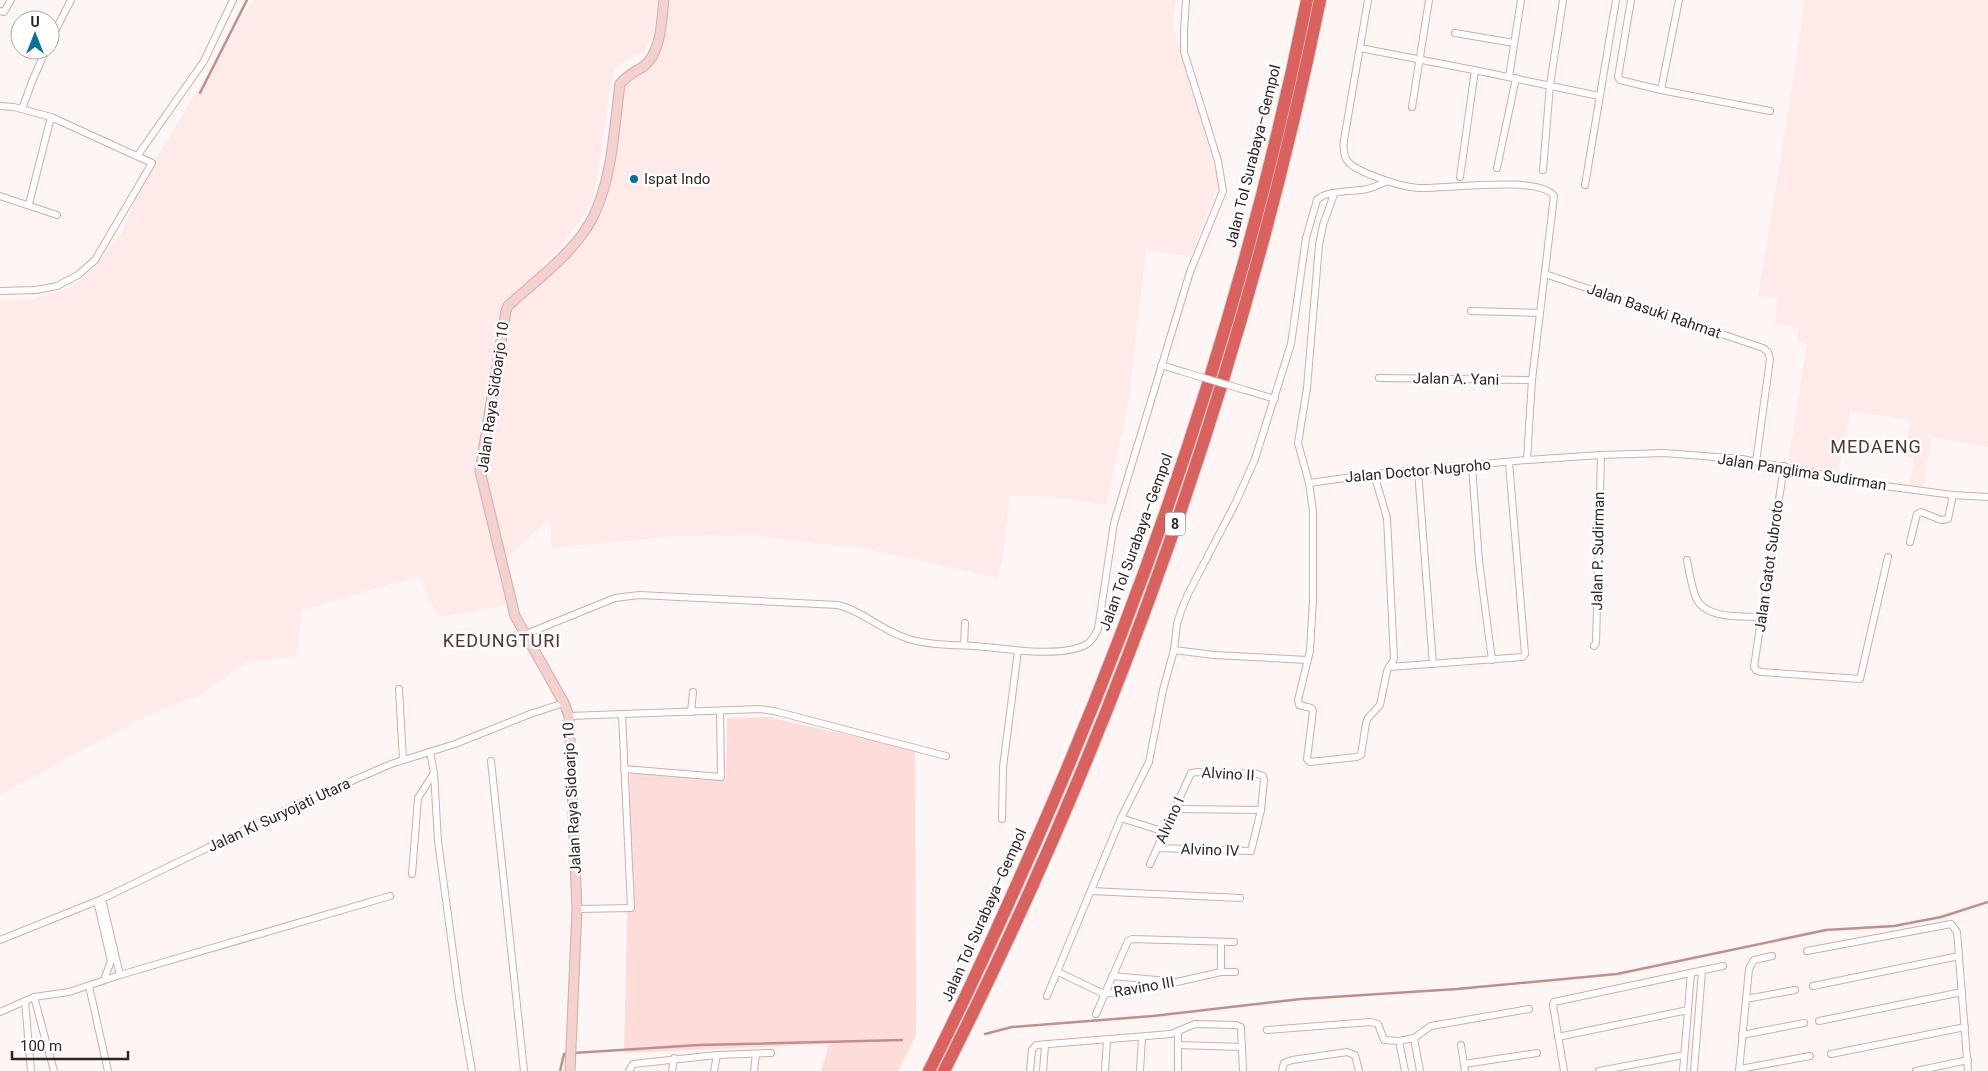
<svg xmlns="http://www.w3.org/2000/svg" width="1988" height="1071" viewBox="0 0 1988 1071" font-family="Roboto,sans-serif">
<rect width="100%" height="100%" fill="#fdf6f5"/>
<g fill="#fdeae9">
<path d="M253,0H658L653,34L644,53L627,59L616,68L610,85L599,169L593,198L580,221L558,250L540,266L553,274L590,236L606,203L616,162L624,83L629,77L652,65L659,56L670,0H1176L1172,22L1219,183L1191,256L1146,250L1128,403L1106,505L1057,497L1010,495L1002,561L997,578L854,546L830,545L751,535L675,536L552,548L550,518L496,568L507,605L438,617L419,576L302,610L296,656L247,661L203,693L132,723L0,795V300L33,299L68,289L91,271L123,231L141,183Z"/>
<path d="M1805,0H1988V447L1931,437L1923,489L1909,487L1914,458L1904,456L1911,420L1850,411L1838,472L1788,463L1807,344L1796,341L1799,328L1775,323L1778,298L1758,296L1787,121Z"/>
</g>
<path fill="#fddcd9" d="M767,717L915,750L916,1035L898,1071H821L829,1044L624,1053L630,771L726,780L727,718Z"/>
<g fill="none" stroke-linecap="round" stroke-linejoin="round">
<g stroke="#c18f8b" stroke-width="2.5">
<path d="M200,93L247,0"/>
<path d="M985,1034L1012,1027L1153,1016L1301,999L1457,989L1617,974L1826,930L1894,926L1941,917L1988,902"/>
<path d="M573,1053L699,1045L902,1040"/>
<path d="M560,1071L564,1054H568"/>
</g>
<defs>
<g id="street">
<path d="M1368,0L1344,140C1341,163 1352,167 1371,175C1386,181 1402,187 1419,188C1444,189 1541,175 1554,196L1532,380L1527,460"/>
<path d="M1631,0L1618,77L1620,80L1661,90L1770,111"/>
<path d="M0,11L4,12L11,0"/>
<path d="M1455,33L1514,43"/>
<path d="M50,41L71,0"/>
<path d="M1360,48L1484,72L1599,96"/>
<path d="M1509,77L1521,0"/>
<path d="M1661,90L1679,0"/>
<path d="M0,106L14,107L51,117L152,163L95,260L78,275L57,286L36,290L0,291"/>
<path d="M1412,107L1429,0"/>
<path d="M22,109L33,79L46,50"/>
<path d="M138,155L204,61L233,0"/>
<path d="M1497,168L1516,78"/>
<path d="M1543,170L1550,85L1563,0"/>
<path d="M1460,177L1475,70"/>
<path d="M1585,185L1616,0"/>
<path d="M1334,194L1323,225L1319,245L1307,388L1298,443L1309,483L1313,511V600L1310,651L1298,700L1299,705L1311,708L1313,711L1307,759L1310,762L1357,757L1361,755L1366,723L1368,718L1380,705L1387,671L1394,659L1387,518L1374,474"/>
<path d="M0,196L57,215"/>
<path d="M29,204L51,117"/>
<path d="M1545,274L1763,348L1768,352L1770,359L1756,462"/>
<path d="M1471,311L1540,313"/>
<path d="M1161,365L1184,372"/>
<path d="M1379,378L1532,380"/>
<path d="M1245,390L1275,399"/>
<path d="M1472,466L1479,561L1492,660"/>
<path d="M1784,466L1754,667L1756,670L1761,672L1860,679L1888,557"/>
<path d="M1418,471L1433,664"/>
<path d="M1309,483L1374,474L1527,460L1601,455L1664,453L1742,459L1877,485L1953,495L1988,497"/>
<path d="M1910,542L1917,514L1921,512L1941,520L1948,519L1953,495"/>
<path d="M1687,560C1689,571 1691,584 1695,595C1703,620 1741,616 1762,617"/>
<path d="M526,634L615,598L639,595L838,605C863,611 881,630 906,638C925,645 953,645 974,646C1003,648 1061,659 1087,644C1093,640 1095,635 1098,629L1114,523L1190,272L1223,191L1218,161L1184,52V30L1186,0"/>
<path d="M964,645L965,623"/>
<path d="M1594,646L1596,643L1601,455"/>
<path d="M1174,650L1214,655L1307,660"/>
<path d="M1389,667L1523,657L1525,654L1509,463"/>
<path d="M399,689L403,760"/>
<path d="M691,712L693,692"/>
<path d="M569,716L760,709L774,711L946,756"/>
<path d="M430,752L434,773L438,841L459,997L472,1071"/>
<path d="M491,761L524,1071"/>
<path d="M624,769L721,777L720,712"/>
<path d="M1176,809L1261,810"/>
<path d="M1121,818L1165,832"/>
<path d="M1002,819L1003,767L1018,651"/>
<path d="M1150,864L1191,773L1197,772L1257,774L1263,776L1264,780L1261,810L1251,851L1158,848"/>
<path d="M412,874L418,798L434,773"/>
<path d="M1091,891L1240,898"/>
<path d="M102,899L120,975"/>
<path d="M97,901L111,961L104,980"/>
<path d="M577,909L631,908L622,714"/>
<path d="M0,940L102,899L296,805L391,764L455,744L530,714L564,703"/>
<path d="M1221,942V972"/>
<path d="M1807,951L1951,924L1957,932L1968,1071"/>
<path d="M1058,972L1104,994L1159,986L1221,972H1235"/>
<path d="M1112,976L1168,981"/>
<path d="M89,986L108,1071"/>
<path d="M1813,986L1959,956"/>
<path d="M1047,996L1121,818L1149,762L1163,690L1174,650L1177,624L1181,611L1188,594L1236,502L1255,459L1291,344L1306,238L1317,200C1326,190 1354,192 1367,189C1373,188 1380,184 1386,182"/>
<path d="M34,997L54,1071"/>
<path d="M1746,999L1795,990"/>
<path d="M25,1001L31,1071"/>
<path d="M0,1012L34,997L69,992L120,975L390,896"/>
<path d="M1096,1014L1128,941L1132,939L1234,942"/>
<path d="M1819,1021L1962,992"/>
<path d="M1267,1030L1371,1022L1378,1024L1384,1040L1399,1041L1414,1038L1431,1026L1529,1009"/>
<path d="M1178,1032V1071"/>
<path d="M1742,1035L1804,1023"/>
<path d="M1558,1037L1688,1010"/>
<path d="M1414,1038L1420,1071"/>
<path d="M1399,1041L1405,1071"/>
<path d="M1178,1045L1242,1047"/>
<path d="M1461,1045L1465,1071"/>
<path d="M1831,1054L1965,1027"/>
<path d="M1464,1064L1537,1053"/>
<path d="M1740,1069L1810,1056"/>
<path d="M629,1071L633,1064L717,1055L771,1053"/>
<path d="M672,1071L674,1058"/>
<path d="M714,1071L717,1055"/>
<path d="M754,1071L756,1054"/>
<path d="M1030,1071L1032,1050L1036,1045L1171,1034L1195,1024L1236,1025L1241,1027L1243,1071"/>
<path d="M1043,1071L1045,1045"/>
<path d="M1105,1071L1107,1040"/>
<path d="M1140,1071L1142,1038"/>
<path d="M1282,1071L1284,1063L1292,1060L1347,1052L1355,1055L1359,1071"/>
<path d="M1564,1071L1553,1005L1554,1002L1723,966"/>
<path d="M1599,1071L1684,1055"/>
<path d="M1683,1071L1691,973"/>
<path d="M1694,1071L1702,971"/>
<path d="M1739,1071L1749,969L1754,960L1772,956"/>
<path d="M1916,1071L1968,1060"/>
</g>
<path id="secondary" d="M570,1071L577,909L569,716L564,703L515,616L480,471L506,311L508,306C536,280 578,250 594,215C613,175 614,127 620,84C627,75 635,72 644,66C662,51 661,21 664,0"/>
<g id="highway">
<path d="M929,1071C966,998 1000,923 1033,848C1153,576 1248,291 1307,0"/>
<path d="M944,1071C1115,733 1244,371 1320,0"/>
</g>
</defs>
<use href="#street" stroke="#d0adaa" stroke-width="8"/>
<use href="#secondary" stroke="#d0adaa" stroke-width="11"/>
<use href="#highway" stroke="#d6d3d3" stroke-width="14"/>
<use href="#street" stroke="#fff" stroke-width="6"/>
<use href="#secondary" stroke="#f4d0cf" stroke-width="9"/>
<use href="#highway" stroke="#d9625f" stroke-width="12"/>
<defs>
<path id="street-bridge" d="M1184,372L1245,390"/>
</defs>
<use href="#street-bridge" stroke="#d0adaa" stroke-width="8" stroke-linecap="butt"/>
<use href="#street-bridge" stroke="#fff" stroke-width="6"/>
</g>
<circle fill="#03729d" stroke="#fff" stroke-width="2" cx="634" cy="179" r="5"/>
<g text-anchor="middle" stroke-width="5" stroke-linejoin="round" paint-order="stroke">
<rect fill="#fff" stroke="#6e6564" stroke-width="1" x="1165" y="512.5" width="20" height="23" rx="4"/>
<g font-size="14" font-weight="bold" fill="#302322">
<text x="1175" y="529">8</text>
</g>
<g font-size="15" fill="#302322" stroke="#fff">
<text transform="translate(1253 156) rotate(-76)" y="5">Jalan Tol Surabaya–Gempol</text>
<text transform="translate(1654 311) rotate(19)" y="5">Jalan Basuki Rahmat</text>
<text transform="translate(1456 379) rotate(1)" y="5">Jalan A. Yani</text>
<text transform="translate(493 397) rotate(-82)" y="5">Jalan Raya Sidoarjo 10</text>
<text transform="translate(1418 471) rotate(-5)" y="5">Jalan Doctor Nugroho</text>
<text transform="translate(1802 472) rotate(9)" y="5">Jalan Panglima Sudirman</text>
<text transform="translate(1136 542) rotate(-70)" y="5">Jalan Tol Surabaya–Gempol</text>
<text transform="translate(1598 551) rotate(-89)" y="5">Jalan P. Sudirman</text>
<text transform="translate(1769 566) rotate(-82)" y="5">Jalan Gatot Subroto</text>
<text transform="translate(1228 774) rotate(3)" y="5">Alvino II</text>
<text transform="translate(572 798) rotate(-93)" y="5">Jalan Raya Sidoarjo 10</text>
<text transform="translate(279 815) rotate(-25)" y="5">Jalan KI Suryojati Utara</text>
<text transform="translate(1170 820) rotate(-66)" y="5">Alvino I</text>
<text transform="translate(1210 850) rotate(2)" y="5">Alvino IV</text>
<text transform="translate(984 915) rotate(-66)" y="5">Jalan Tol Surabaya–Gempol</text>
<text transform="translate(1144 987) rotate(-10)" y="5">Ravino III</text>
</g>
<g font-size="15" fill="#302322" stroke="#fff" text-anchor="start">
<text x="644" y="184">Ispat Indo</text>
</g>
<g font-size="18" letter-spacing="1" fill="#513533" stroke="#fff">
<text x="1876" y="453">MEDAENG</text>
<text x="502" y="647">KEDUNGTURI</text>
</g>
</g>
<g transform="translate(35 35)"><circle r="24" fill="#ffffff" stroke="#aca7a7"/>
<path d="M0-4L9 19L0 12L-9 19Z" fill="#03729d"/>
<text y="-8" font-size="14" font-weight="bold" text-anchor="middle" fill="#302322">U</text>
</g>
<path d="M12 1051v8h116v-8" fill="none" stroke="#302322" stroke-width="2.5"/>
<text x="20" y="1051" font-size="15" fill="#302322" stroke="#ffffff" stroke-width="4" paint-order="stroke">100 m</text>
</svg>
